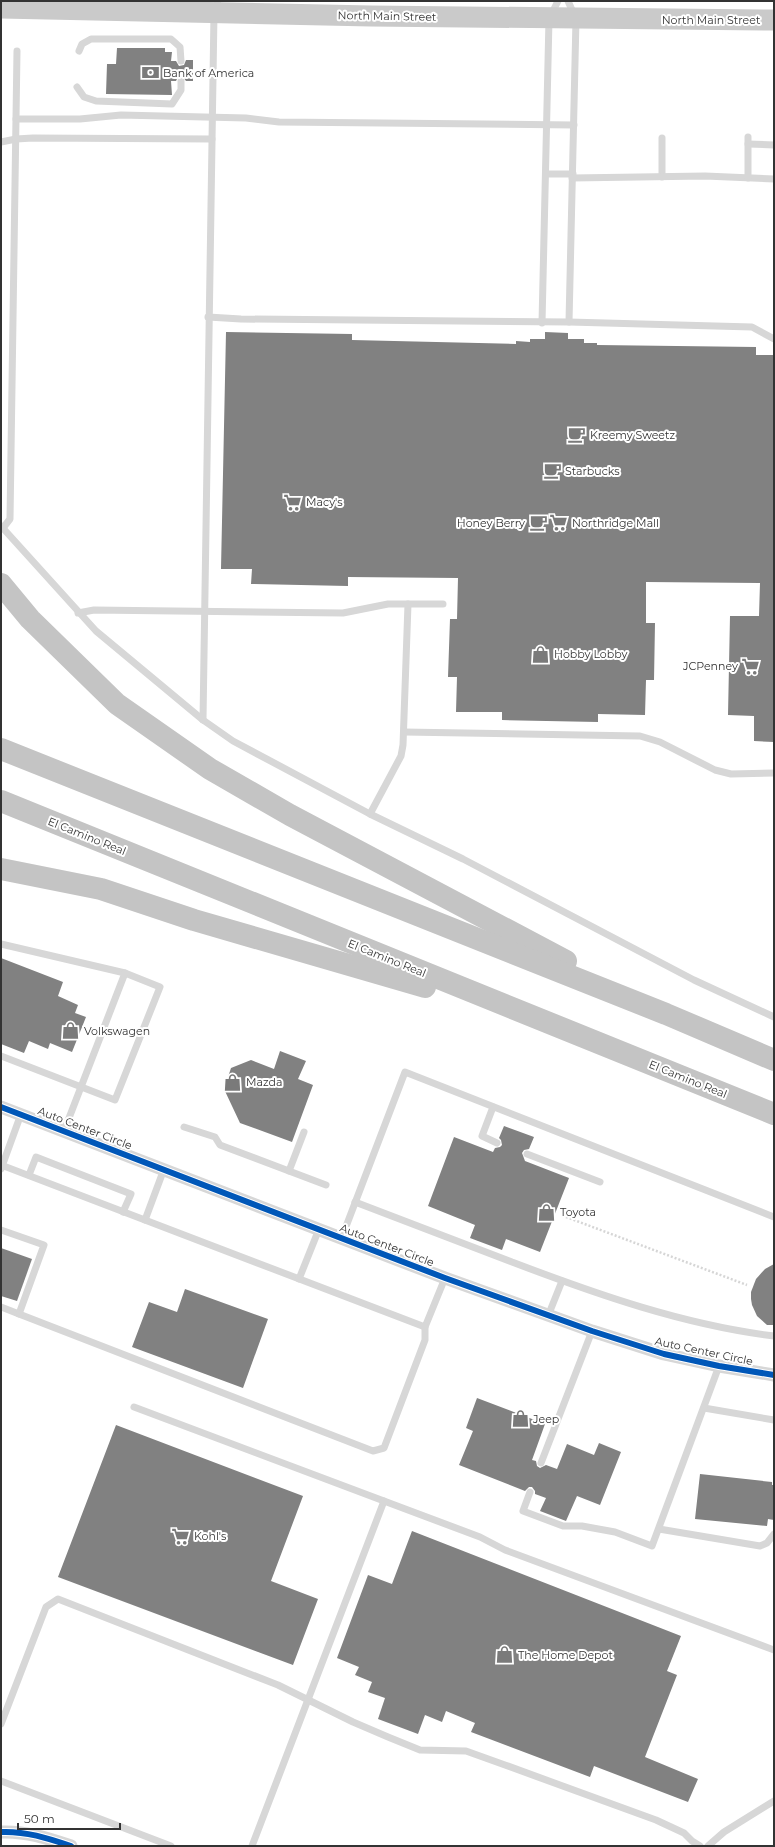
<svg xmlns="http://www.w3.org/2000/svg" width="775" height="1847" viewBox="0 0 775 1847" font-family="Montserrat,sans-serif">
<rect width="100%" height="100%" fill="#fff"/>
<g fill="#818181">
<path d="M117,48H165V52H172L171,61H176L179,66L184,65L186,60H193V81H186L183,77H178L176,81H171L172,95L106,94L107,64H116Z"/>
<path d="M226,332L352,334V340L516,344V341L530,342V339H545V332L568,333V339H584V343H597V345L756,347V355H774V742L754,741V716L728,715L730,616H759L760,583L646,582V623H655L654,680H646L645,715L598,714V722L502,720V712H456L457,677H448L450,619H457L458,578L348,577V586L251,584L252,569H221Z"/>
<path d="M1,958L63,982L58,996L78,1005L75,1013L86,1017L72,1052L50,1043L48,1049L29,1041L24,1053L1,1044Z"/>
<path d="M280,1051L306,1061L298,1079L313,1085L292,1142L240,1123L224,1089L231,1068L251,1060L274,1069Z"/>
<path d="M504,1126L534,1137L529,1149L524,1150L522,1153L525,1161L569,1178L540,1252L506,1239L502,1250L470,1238L475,1225L428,1206L454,1137L493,1152L495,1148L500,1147L502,1145L501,1140L499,1138Z"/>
<path d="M1,1248L32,1259L17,1301L1,1296Z"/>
<path d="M774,1264V1325H767L757,1316L752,1305L751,1299V1292L756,1279L765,1269Z"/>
<path d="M185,1289L268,1319L243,1388L132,1347L149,1302L177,1312Z"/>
<path d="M477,1398L545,1424L532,1460L536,1461L537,1466L540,1468L546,1465L557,1469L567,1444L594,1455L599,1443L621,1452L600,1505L577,1496L566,1521L540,1511L546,1498L535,1494V1491L532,1487H529L525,1491L459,1465L473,1431L466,1428Z"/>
<path d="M116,1425L303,1496L271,1581L318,1599L293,1665L58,1577Z"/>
<path d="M700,1474L772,1482V1485H774V1520L768,1519L767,1526L695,1519Z"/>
<path d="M412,1531L681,1636L667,1671L677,1675L645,1757L698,1779L688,1802L594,1766L590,1777L471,1732L475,1723L446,1711L442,1722L425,1715L418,1734L378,1719L385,1698L368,1692L372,1682L355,1675L359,1667L337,1658L368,1575L392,1584Z"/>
</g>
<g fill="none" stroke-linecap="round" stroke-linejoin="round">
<path stroke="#d6d6d6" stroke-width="2.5" stroke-dasharray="2 2" stroke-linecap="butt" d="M566,1217L747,1285"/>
<g stroke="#d7d7d7" stroke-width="7">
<path d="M568,1L576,19L569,322"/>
<path d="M79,51L82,44L91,39H171L180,47L181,61"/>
<path d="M77,87L84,97L96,101L172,104L181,90V81"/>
<path d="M16,119H80L121,115L246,118L279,122L574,125"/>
<path d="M1,142L16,139L33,138L212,139"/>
<path d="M748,144L774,145"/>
<path d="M546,174H573"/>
<path d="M662,177V138"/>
<path d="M572,178L705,176L774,179"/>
<path d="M748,178V137"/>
<path d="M208,317L241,319L569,322L752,327L774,339"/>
<path d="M542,323L549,19L558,1"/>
<path d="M1,526L96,631L203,720L233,741L370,814L463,859L694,980L774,1017"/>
<path d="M3,528L10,519L17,51"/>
<path d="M78,613L94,610L343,613L388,604H443"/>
<path d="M203,720L214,13L218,1"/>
<path d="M404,732L640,736L660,742L715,770L731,774L774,773"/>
<path d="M370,814L401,756L403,745L408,604"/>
<path d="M1,944L125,973L160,987L115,1100L1,1056"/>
<path d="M493,1107L482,1136L497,1143"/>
<path d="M184,1127L215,1137L220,1145L289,1171"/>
<path d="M64,1131L125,973"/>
<path d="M304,1132L289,1171L326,1185"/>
<path d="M527,1154L600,1182"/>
<path d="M1,1165L425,1327L445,1278"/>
<path d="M1,1169L21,1114"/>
<path d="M29,1175L36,1157L131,1194L123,1212"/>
<path d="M355,1202C408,1222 460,1242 512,1262C596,1294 684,1325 774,1336"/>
<path d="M145,1220L164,1169"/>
<path d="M1,1230L44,1245L19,1314L1,1307"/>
<path d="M342,1237L405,1072L774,1217"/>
<path d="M299,1279L319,1229"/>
<path d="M19,1314L373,1451L384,1448L425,1340V1327"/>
<path d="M548,1316L562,1281"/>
<path d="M134,1407L384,1501"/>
<path d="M704,1408L774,1420"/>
<path d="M541,1463L592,1331"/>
<path d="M530,1492L523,1511L563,1526H582L615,1532L652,1546L719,1366"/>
<path d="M659,1529L760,1546L767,1543L774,1534"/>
<path d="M1,1724L46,1607L58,1599L278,1685L353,1722L388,1737L420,1750L466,1751L505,1765L656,1820L684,1833L692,1841L700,1846"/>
<path d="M1,1781L171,1846"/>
<path d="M252,1846L384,1501L480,1537L505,1550L774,1650"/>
<path d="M708,1846L724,1832L774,1801"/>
</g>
<g stroke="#d7d7d7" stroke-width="13">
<path d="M1,1107L445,1278L592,1331L664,1354L719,1366L774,1375"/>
<path d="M1,1832C26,1831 47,1838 71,1846"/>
</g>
<path stroke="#cacaca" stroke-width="21" d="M1,8L371,16L774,20"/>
<g stroke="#c4c4c4" stroke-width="22">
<path d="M1,584L30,619L117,704L210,769L290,815L566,961"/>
<path d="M1,749L666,1014L774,1060"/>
<path d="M1,801L774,1114"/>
<path d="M1,869L101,889L194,920L425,987"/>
</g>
<defs>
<g id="cycleway">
<path d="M1,1107L445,1278L592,1331L664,1354L719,1366L774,1375"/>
<path d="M1,1832C26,1831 47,1838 71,1846"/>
</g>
</defs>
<use href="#cycleway" stroke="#fff" stroke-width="8"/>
<use href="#cycleway" stroke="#0057b8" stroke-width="6"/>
</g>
<defs>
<symbol id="bank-bare" viewBox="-9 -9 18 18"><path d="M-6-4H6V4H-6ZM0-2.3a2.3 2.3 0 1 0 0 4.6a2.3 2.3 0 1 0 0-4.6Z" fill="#7a7a7a" stroke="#fff" stroke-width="2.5" paint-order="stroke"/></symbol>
<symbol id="cafe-bare" viewBox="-9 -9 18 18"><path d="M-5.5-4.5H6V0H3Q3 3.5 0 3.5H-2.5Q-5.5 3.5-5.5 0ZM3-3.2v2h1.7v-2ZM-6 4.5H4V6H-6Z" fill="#7a7a7a" stroke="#fff" stroke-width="2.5" paint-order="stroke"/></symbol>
<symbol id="supermarket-bare" viewBox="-9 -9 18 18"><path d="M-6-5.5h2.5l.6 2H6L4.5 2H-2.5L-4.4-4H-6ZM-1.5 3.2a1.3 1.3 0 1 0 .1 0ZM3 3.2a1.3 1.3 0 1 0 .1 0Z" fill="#7a7a7a" stroke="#fff" stroke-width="2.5" paint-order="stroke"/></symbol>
<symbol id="shop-bare" viewBox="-9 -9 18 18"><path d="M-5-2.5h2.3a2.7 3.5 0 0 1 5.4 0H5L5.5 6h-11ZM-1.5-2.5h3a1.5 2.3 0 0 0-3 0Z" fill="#7a7a7a" stroke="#fff" stroke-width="2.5" paint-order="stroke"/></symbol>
</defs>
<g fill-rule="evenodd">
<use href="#bank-bare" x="138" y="60" width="25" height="25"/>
<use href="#cafe-bare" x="564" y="422" width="25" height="25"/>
<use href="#cafe-bare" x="540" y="458" width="25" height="25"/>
<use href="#supermarket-bare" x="280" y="490" width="25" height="25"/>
<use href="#cafe-bare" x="526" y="510" width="25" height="25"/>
<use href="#supermarket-bare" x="546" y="510" width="25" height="25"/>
<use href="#shop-bare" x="528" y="642" width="25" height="25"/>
<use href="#supermarket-bare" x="738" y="654" width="25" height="25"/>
<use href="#shop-bare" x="58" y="1018" width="25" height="25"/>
<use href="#shop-bare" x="220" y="1070" width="25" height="25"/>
<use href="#shop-bare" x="534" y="1200" width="25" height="25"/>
<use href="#shop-bare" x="508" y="1406" width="25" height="25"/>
<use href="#supermarket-bare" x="168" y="1524" width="25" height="25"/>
<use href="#shop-bare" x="492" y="1642" width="25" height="25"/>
</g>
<g text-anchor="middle" stroke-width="4" stroke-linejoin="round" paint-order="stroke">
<g font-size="11" fill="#333" stroke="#fff">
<text transform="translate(387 16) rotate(1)" y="4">North Main Street</text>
<text x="711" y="24">North Main Street</text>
<text transform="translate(87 836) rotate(22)" y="4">El Camino Real</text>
<text transform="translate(387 958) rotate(22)" y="4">El Camino Real</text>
<text transform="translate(688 1079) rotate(22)" y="4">El Camino Real</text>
<text transform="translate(85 1128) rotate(21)" y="4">Auto Center Circle</text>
<text transform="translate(387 1245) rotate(21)" y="4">Auto Center Circle</text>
<text transform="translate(704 1351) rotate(12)" y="4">Auto Center Circle</text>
</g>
<g font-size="11" fill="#333" stroke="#fff" text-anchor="start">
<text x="163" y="77">Bank of America</text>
<text x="590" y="439">Kreemy Sweetz</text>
<text x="565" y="475">Starbucks</text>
<text x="306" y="506">Macy's</text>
<text x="525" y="527" text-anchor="end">Honey Berry</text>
<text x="572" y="527">Northridge Mall</text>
<text x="554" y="658">Hobby Lobby</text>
<text x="738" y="670" text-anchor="end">JCPenney</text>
<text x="84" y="1035">Volkswagen</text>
<text x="246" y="1086">Mazda</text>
<text x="560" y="1216">Toyota</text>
<text x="533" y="1423">Jeep</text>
<text x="194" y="1540">Kohl's</text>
<text x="518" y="1659">The Home Depot</text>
</g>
</g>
<rect width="775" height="1847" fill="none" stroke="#333333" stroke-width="4"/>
<path d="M18 1823v6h102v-6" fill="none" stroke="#333333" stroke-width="2"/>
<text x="24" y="1823" font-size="12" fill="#333333" stroke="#ffffff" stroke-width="3" paint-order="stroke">50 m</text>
</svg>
